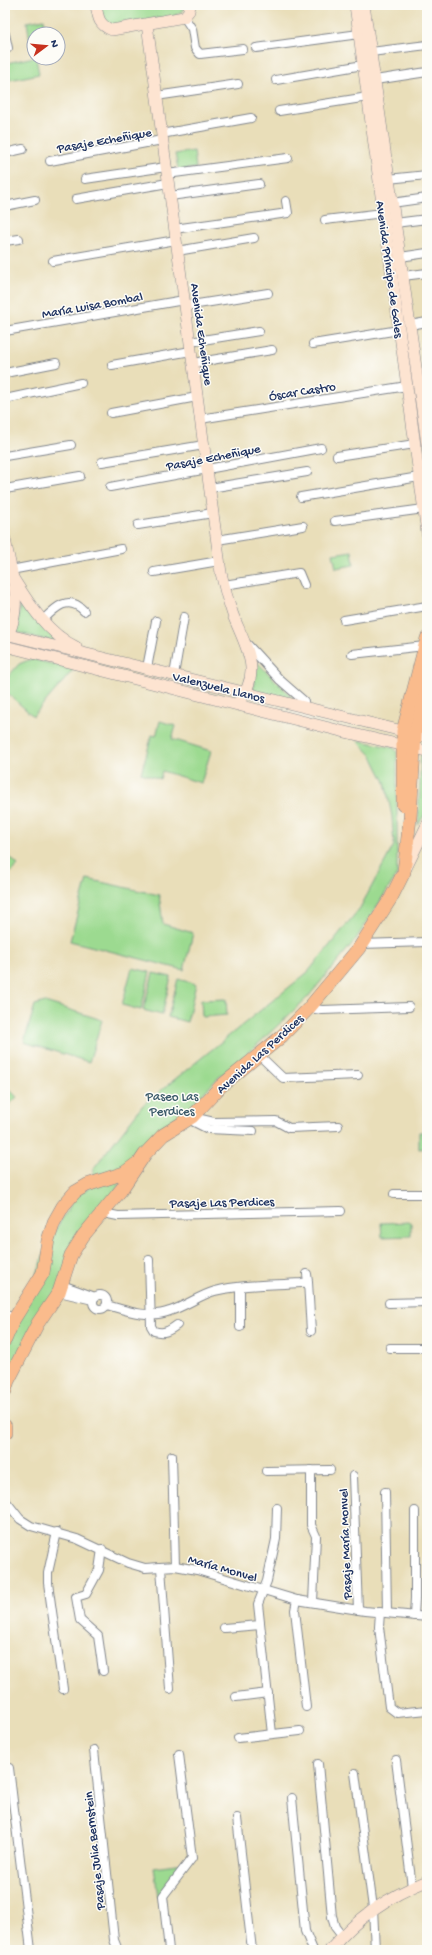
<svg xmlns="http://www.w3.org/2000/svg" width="432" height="1955" viewBox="0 0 432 1955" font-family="'Gochi Hand',sans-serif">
<rect width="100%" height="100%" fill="#fdfcf7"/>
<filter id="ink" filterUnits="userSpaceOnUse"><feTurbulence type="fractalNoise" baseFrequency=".025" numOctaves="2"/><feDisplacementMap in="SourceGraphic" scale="8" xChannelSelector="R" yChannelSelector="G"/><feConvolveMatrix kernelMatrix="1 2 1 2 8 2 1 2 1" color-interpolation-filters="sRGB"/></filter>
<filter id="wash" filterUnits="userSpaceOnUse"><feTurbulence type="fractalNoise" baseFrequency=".012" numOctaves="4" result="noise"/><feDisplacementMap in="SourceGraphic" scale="16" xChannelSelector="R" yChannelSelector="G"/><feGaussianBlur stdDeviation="0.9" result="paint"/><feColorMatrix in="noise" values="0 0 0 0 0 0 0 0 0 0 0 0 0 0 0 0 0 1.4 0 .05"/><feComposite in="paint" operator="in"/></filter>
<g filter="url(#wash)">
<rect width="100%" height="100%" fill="#e9deb9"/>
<g fill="#9cda90" stroke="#5c8477">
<path d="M99,5H184L182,11L175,16L112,27L104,24Z"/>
<path d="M44,19L46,34H34V47L31,48L27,22Z"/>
<path d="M34,57L36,58L39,74L10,80L7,63Z"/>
<path d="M194,151L196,168L180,170L178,168L175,154Z"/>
<path d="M352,551L354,565L336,568L333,554Z"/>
<path d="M22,596L58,643L16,632Z"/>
<path d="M31,659L74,669L33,716L5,691V680L19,664Z"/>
<path d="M256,661L299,704L253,694Z"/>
<path d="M160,721L176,726L172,739L211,751L201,783L162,771L160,779L141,773L152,735L156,736Z"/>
<path d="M357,740L394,748L397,752V875L356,939L308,997L258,1044L217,1079L184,1113L159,1128L142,1146L130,1164L111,1172L93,1175V1169L143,1105L308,972L360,908L394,845L392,816L385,782L372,756Z"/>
<path d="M421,755L427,756V811L418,825Z"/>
<path d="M5,852L18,865L5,878Z"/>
<path d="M87,879L159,895L163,924L193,933L184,970L70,941Z"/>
<path d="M132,968L150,972L141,1010L122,1005Z"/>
<path d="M153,973L171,977L162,1015L143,1010Z"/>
<path d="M178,979L196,984L187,1022L168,1017Z"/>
<path d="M226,999L227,1015L202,1017L201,1000Z"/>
<path d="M45,1002L102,1020L89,1062L24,1042L35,1005Z"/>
<path d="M5,1085L17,1097L5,1109Z"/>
<path d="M419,1132H427V1148L419,1149Z"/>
<path d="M126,1172L5,1380V1343L28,1299L49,1240L78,1193Z"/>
<path d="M411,1222V1236L382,1237L381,1223Z"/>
<path d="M183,1863L158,1897L154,1867Z"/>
</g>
</g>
<g filter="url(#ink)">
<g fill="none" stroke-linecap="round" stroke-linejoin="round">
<defs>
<g id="street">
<path d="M184,17L192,29L195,48L200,54L243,49"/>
<path d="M5,34L8,48"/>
<path d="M256,48L359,34"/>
<path d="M371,52L427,45"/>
<path d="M276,80L363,65"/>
<path d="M375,80L427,72"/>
<path d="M156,96L238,84"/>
<path d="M279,111L368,97"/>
<path d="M161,134L251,118"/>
<path d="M5,153L23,149"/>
<path d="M50,161L162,140"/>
<path d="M167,174L288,158"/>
<path d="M85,179L166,167"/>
<path d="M388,179L427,175"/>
<path d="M170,196L259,184"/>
<path d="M76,199L168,183"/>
<path d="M392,203L427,198"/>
<path d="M5,206L35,200"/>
<path d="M325,220L383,213"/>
<path d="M395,223L427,219"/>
<path d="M174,229L288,213L286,201"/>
<path d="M5,241L19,239"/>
<path d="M177,251L254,238"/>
<path d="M400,257L427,253"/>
<path d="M53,261L176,240"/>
<path d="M403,276L427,273"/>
<path d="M185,306L268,293"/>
<path d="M410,325L427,322"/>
<path d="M5,331L184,300"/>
<path d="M190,342L259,331"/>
<path d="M313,344L399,330"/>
<path d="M193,363L272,350"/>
<path d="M112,365L191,351"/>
<path d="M5,373L56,363"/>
<path d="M5,399L81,383"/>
<path d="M111,413L197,397"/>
<path d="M200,419L407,386"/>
<path d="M5,456L71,445"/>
<path d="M337,456L415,444"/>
<path d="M102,462L204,445"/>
<path d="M110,487L321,448"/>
<path d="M210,488L307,472"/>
<path d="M5,489L80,476"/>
<path d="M301,497L419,477"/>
<path d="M335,521L424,509"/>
<path d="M138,525L213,513"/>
<path d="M217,540L303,526"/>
<path d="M11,570L121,549"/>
<path d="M154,572L219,561"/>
<path d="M224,585L299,573L304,585"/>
<path d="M43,620C55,608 68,594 84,611"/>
<path d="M344,620L427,606"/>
<path d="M247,644L280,680L304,701L303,707"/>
<path d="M352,654L425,646"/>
<path d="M147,668L156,621"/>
<path d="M174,675L184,617"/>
<path d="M361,944L427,942"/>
<path d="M309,1008L322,1010L409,1007"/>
<path d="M259,1055L283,1078L358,1075"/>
<path d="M192,1117L214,1122L276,1121L289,1128L338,1126"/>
<path d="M190,1120L208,1129L253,1131"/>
<path d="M394,1194H427"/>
<path d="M103,1213L118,1216L341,1211"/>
<path d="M149,1260L151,1326L154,1331C164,1334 169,1331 177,1325"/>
<path d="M308,1282L311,1331"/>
<path d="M62,1285L95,1297"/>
<path d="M240,1287V1327"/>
<path d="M59,1292L93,1300"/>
<circle cx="100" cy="1302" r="7"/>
<path d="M389,1303L427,1302"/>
<path d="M107,1305C127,1311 150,1319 170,1311C186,1306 200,1295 215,1291C243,1284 273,1285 301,1283L308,1282L307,1274"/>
<path d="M5,1314L14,1319"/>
<path d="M390,1348H427"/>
<path d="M172,1456L175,1566"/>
<path d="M311,1470V1525L316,1536L313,1602"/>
<path d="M266,1471L330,1470"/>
<path d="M353,1476L358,1610"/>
<path d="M385,1492L387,1613"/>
<path d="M5,1500L20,1519L31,1526L77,1539L128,1563L145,1568L175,1566L197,1570L297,1600L365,1611L427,1617"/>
<path d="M57,1532L48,1573V1583L63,1689"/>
<path d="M102,1549L99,1570L86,1594L76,1597L80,1620L98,1636L103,1671"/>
<path d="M161,1568L170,1689"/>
<path d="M297,1600L295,1610L306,1707"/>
<path d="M380,1612L379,1627L389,1707L397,1713L427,1710"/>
<path d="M414,1616L415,1598V1511"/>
<path d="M224,1628L260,1625"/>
<path d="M236,1697L268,1693"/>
<path d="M272,1734L258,1604L267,1581L276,1539L277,1508"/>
<path d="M238,1738L300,1731"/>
<path d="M94,1750L114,1940L118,1950"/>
<path d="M396,1760L412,1887"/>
<path d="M318,1764L332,1917L335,1927L342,1936"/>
<path d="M9,1768L31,1950"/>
<path d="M355,1773L373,1908L375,1950"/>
<path d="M292,1798L305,1931L313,1950"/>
<path d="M237,1818L252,1950"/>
<path d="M169,1950L163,1896L192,1858L179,1754"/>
</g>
<g id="secondary">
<path d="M96,5C98,18 99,25 112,30L184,17L189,11L190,5"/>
<path d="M355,5L427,533"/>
<path d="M364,5L427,444"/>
<path d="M147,24L221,573C224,587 228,601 233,615C246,648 264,672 237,704"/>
<path d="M5,539C11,572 25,609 5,640"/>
<path d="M13,578C29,604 48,634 76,647"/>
<path d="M5,634L427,737"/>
<path d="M5,646L345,732L427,751"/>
<path d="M406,868L427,825"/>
<path d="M330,1950C358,1917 387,1897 427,1881"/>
</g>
<g id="primary">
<path d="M403,805V731L427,638"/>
<path d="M5,1340L14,1319L43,1273L48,1240L54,1222L63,1206L75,1192L87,1185L124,1173L136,1164"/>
<path d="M5,1391L8,1381L38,1323L59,1292L71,1255L83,1236L121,1190L145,1154L163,1135L192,1117L221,1086L282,1036L309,1008L359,948L391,898L404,872L410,818L415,734L427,687"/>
<path d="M5,1426V1433"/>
</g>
</defs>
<use href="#street" stroke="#82868c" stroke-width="10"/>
<use href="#secondary" stroke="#82868c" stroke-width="12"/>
<use href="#primary" stroke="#82868c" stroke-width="14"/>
<use href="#street" stroke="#fff" stroke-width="8"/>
<use href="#secondary" stroke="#fde4d1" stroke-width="11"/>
<use href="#primary" stroke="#fabb8c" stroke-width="13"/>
</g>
</g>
<g text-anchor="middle" stroke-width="3" stroke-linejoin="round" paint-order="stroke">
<g font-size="13" fill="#1b2f5e" stroke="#fdfcf7">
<text transform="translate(104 139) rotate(-10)" y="5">Pasaje Echeñique</text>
<text transform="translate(391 269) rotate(82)" y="5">Avenida Príncipe de Gales</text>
<text transform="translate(92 304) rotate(-10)" y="5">María Luisa Bombal</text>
<text transform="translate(203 334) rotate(82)" y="5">Avenida Echeñique</text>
<text transform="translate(302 390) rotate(-9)" y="5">Óscar Castro</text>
<text transform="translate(213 456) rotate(-11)" y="5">Pasaje Echeñique</text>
<text transform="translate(219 686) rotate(14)" y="5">Valenzuela Llanos</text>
<text transform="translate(259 1053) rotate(-42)" y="5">Avenida Las Perdices</text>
<text transform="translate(222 1201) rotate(-1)" y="5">Pasaje Las Perdices</text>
<text transform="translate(344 1544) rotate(-92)" y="5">Pasaje María Monvel</text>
<text transform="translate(223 1567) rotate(16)" y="5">María Monvel</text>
<text transform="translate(93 1851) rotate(-96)" y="5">Pasaje Julia Bernstein</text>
</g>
<g font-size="13" fill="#3b5a6a" stroke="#fdfcf7">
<text x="172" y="1100">Paseo Las<tspan x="172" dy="15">Perdices</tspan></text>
</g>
</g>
<rect width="432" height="1955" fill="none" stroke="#fdfcf7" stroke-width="20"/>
<g transform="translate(46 46) rotate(74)"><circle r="19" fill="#fdfcf7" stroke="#a3aaba"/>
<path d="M0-3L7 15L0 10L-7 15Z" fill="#c8321e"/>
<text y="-6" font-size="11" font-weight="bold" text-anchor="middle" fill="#1b2f5e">N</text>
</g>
</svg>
